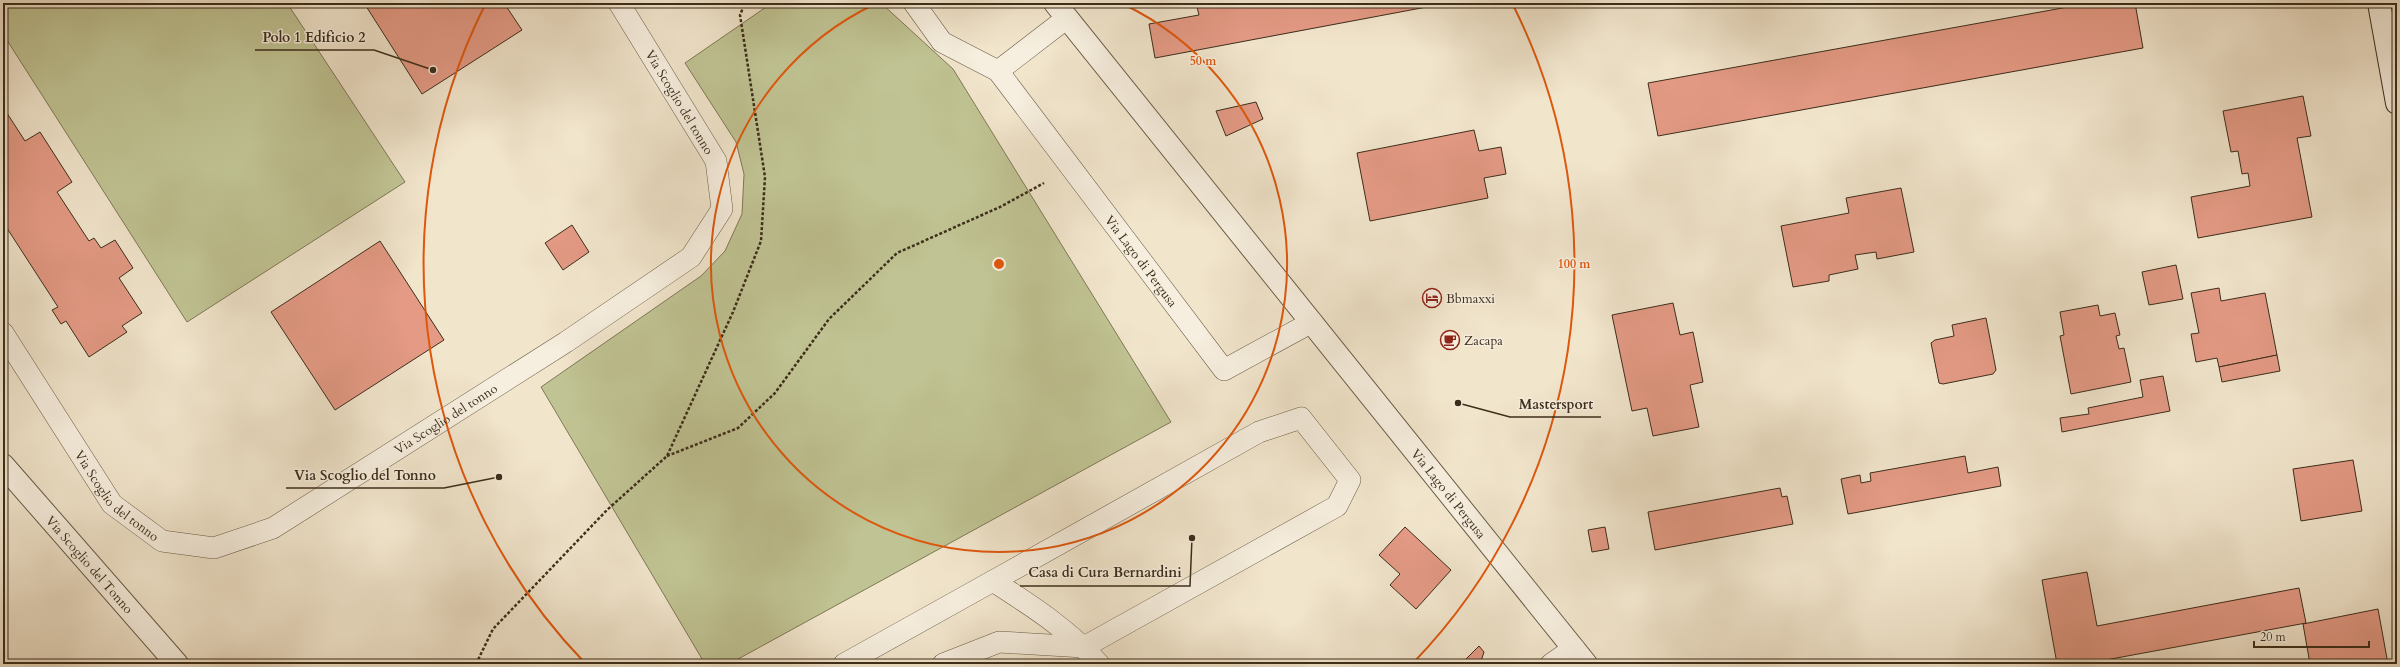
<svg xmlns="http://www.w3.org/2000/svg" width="2400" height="667" viewBox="0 0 2400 667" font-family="Cardo,serif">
<rect width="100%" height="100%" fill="#f1e5cc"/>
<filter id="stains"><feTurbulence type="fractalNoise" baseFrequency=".005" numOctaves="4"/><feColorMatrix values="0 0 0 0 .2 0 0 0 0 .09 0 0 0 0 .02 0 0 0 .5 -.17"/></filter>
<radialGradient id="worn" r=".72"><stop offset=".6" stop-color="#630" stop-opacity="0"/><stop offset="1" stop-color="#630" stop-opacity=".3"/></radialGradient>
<g fill="#c0c393" stroke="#7e7856">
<path d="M3,3H287L405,182L187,322L3,34Z"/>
<path d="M772,3H881L953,69L1171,422L729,664H705L541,387L701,276L725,251L742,214L744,174L736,142L685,63Z"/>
</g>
<g fill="#e49a85" stroke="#3c2d1a">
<path d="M364,3H504L522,30L422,94Z"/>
<path d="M1197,3H1221L1197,7Z"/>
<path d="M1221,3H1448L1155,58L1149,24L1199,15L1197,7Z"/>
<path d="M2090,3H2135L2143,48L1658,136L1648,83Z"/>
<path d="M2303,96L2311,136L2297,138L2312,217L2198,238L2191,197L2250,186L2248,173L2242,174L2238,151L2231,152L2223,111Z"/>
<path d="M1256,102L1263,119L1226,136L1216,111Z"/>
<path d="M3,107L25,141L40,132L72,182L57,192L89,241L94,238L101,248L115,240L133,268L119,278L142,313L122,326L127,332L89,357L66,321L61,324L52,310L58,307L3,222Z"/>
<path d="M1474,130L1479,151L1501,147L1506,174L1484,178L1488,198L1370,221L1357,153Z"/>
<path d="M1901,188L1914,252L1877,259L1876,252L1855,255L1858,269L1829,275V281L1793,287L1781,226L1849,213L1846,198Z"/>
<path d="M572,225L589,252L563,270L545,243Z"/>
<path d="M380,241L444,340L335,410L271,312Z"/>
<path d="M2176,265L2183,299L2149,305L2142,272Z"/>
<path d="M2219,288L2221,301L2265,293L2277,355L2219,367L2217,358L2196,362L2191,334L2199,333L2191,293Z"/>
<path d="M1673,303L1680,335L1693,332L1703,382L1690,385L1699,427L1653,436L1647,408L1632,411L1612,315Z"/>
<path d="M2098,305L2100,316L2115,313L2120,335L2116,336L2119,349L2124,348L2131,382L2071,394L2060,336L2064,335L2060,312Z"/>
<path d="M1986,318L1996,370L1993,374L1943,384L1939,383L1931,343L1935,340L1954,336L1952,325Z"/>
<path d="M2277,355L2280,371L2222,382L2219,367Z"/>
<path d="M2163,376L2170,411L2062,432L2060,418L2089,414L2088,408L2143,397L2140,380Z"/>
<path d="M1965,456L1968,473L1998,467L2001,486L1848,514L1841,479L1860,475L1861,483L1871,481L1870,473Z"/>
<path d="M2353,460L2362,511L2301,521L2293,469Z"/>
<path d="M1780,488L1782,497L1787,496L1793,524L1655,550L1648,512Z"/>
<path d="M1405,527L1451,570L1416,609L1390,585L1400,574L1379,555Z"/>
<path d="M1605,527L1609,549L1592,552L1588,530Z"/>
<path d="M2087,572L2097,626L2299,588L2306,623L2084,664H2057L2042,580Z"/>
<path d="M2378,609L2388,664H2310L2303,624Z"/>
<path d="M1479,646L1484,652L1480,664H1461Z"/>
</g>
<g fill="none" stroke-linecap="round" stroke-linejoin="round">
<defs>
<g id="service">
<path id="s1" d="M914,3L942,42L998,71L1224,370L1312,322"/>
<path d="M998,71L1067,18"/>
<path id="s2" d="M3,333L112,504L162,541L214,548L273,528L566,342L691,257L722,209L716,161L619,3"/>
<path d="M844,664L993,581C1032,606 1068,629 1099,664"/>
<path d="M943,664L999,642L1084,647L1337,506L1350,480L1301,418L1259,432L993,581"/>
<path d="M1551,664L1574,648"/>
</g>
<g id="minor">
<path id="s3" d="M1055,3L1586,664"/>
<path id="s4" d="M3,465L177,664"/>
</g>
<path id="secondary" d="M2379,3L2397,103"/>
</defs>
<use href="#service" stroke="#695b46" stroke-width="22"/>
<use href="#minor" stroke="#695b46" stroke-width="24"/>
<use href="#secondary" stroke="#3c2d1a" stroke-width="24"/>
<g stroke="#3c2d1a" stroke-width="2.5" stroke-dasharray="3 2" stroke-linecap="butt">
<path d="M667,456L738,428L775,393L829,319L897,253L1000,207L1044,183"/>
<path d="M476,664L493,629L607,510L667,456L733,312L761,241L765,177L740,15L745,3"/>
</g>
<use href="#service" stroke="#f6eede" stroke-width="21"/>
<use href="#minor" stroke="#f6eede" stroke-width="22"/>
<use href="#secondary" stroke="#f6eede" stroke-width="22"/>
</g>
<g fill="none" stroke="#df570d" stroke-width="2">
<path d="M1123 4A288 288 0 1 1 875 4"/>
<path d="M585 663A575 575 0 0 1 484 7M1514 7A575 575 0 0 1 1413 663"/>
</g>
<defs>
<symbol id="hotel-ring" viewBox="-11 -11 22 22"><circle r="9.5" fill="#f6eede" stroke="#8f2418" stroke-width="1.5"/><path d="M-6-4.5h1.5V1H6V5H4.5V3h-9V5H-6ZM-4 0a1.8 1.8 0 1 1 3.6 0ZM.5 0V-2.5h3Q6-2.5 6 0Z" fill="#8f2418"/></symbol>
<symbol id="cafe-ring" viewBox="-11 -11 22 22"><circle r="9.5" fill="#f6eede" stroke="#8f2418" stroke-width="1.5"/><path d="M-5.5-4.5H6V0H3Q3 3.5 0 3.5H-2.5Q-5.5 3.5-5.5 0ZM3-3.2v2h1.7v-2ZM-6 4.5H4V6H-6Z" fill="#8f2418"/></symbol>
</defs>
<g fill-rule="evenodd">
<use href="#hotel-ring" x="1421" y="287" width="22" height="22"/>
<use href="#cafe-ring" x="1439" y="329" width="22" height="22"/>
</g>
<g text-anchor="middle" stroke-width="3" stroke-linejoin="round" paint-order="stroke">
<g font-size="13" fill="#3c2d1a" stroke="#f6eede">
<text transform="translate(680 102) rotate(59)" y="5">Via Scoglio del tonno</text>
<text dy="5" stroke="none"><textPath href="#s1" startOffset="349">Via Lago di Pergusa</textPath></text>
<text dy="5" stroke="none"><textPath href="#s2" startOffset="584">Via Scoglio del tonno</textPath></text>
<text dy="5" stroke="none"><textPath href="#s3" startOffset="629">Via Lago di Pergusa</textPath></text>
<text dy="5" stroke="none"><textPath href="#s2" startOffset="200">Via Scoglio del tonno</textPath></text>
<text dy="5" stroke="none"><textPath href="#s4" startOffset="132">Via Scoglio del Tonno</textPath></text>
</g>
<g font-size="13" fill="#3c2d1a" stroke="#f6eede" text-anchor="start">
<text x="1446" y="303">Bbmaxxi</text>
<text x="1464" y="345">Zacapa</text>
</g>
</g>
<circle cx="999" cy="264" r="6" fill="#df570d" stroke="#f6eede" stroke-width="2"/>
<g font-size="12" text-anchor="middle" font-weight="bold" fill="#df570d" stroke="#f6eede" stroke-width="3" stroke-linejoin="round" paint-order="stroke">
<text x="1203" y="65">50 m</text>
<text x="1574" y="268">100 m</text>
</g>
<path fill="none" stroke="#3c2d1a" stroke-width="1.5" d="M433 70L374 50H255M1458 403L1510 417H1601M499 477L444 488H286M1192 538L1190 586H1020"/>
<g fill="#3c2d1a" stroke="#f6eede" stroke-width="1.5">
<circle cx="433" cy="70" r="4"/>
<circle cx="1458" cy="403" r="4"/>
<circle cx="499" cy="477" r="4"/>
<circle cx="1192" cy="538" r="4"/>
</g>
<g font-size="14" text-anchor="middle" font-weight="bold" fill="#3c2d1a" stroke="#f6eede" stroke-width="3" stroke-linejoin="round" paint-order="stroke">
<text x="314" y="42">Polo 1 Edificio 2</text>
<text x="1556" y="409">Mastersport</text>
<text x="365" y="480">Via Scoglio del Tonno</text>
<text x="1105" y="577">Casa di Cura Bernardini</text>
</g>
<rect width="2400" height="667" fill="none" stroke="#f1e5cc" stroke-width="16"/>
<rect x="4" y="4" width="2392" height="659" fill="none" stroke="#3c2d1a" stroke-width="2"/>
<rect x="8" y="8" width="2384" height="651" fill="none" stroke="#3c2d1a"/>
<path d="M2254 641v6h115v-6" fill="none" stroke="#3c2d1a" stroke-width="2"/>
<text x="2260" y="641" font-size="12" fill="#3c2d1a" stroke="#f6eede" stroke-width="3" paint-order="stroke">20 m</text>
<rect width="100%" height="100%" filter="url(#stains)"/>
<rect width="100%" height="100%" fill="url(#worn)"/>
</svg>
